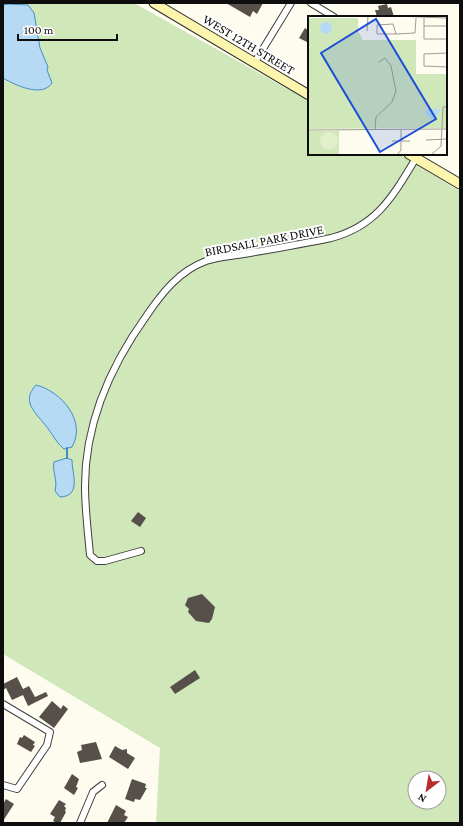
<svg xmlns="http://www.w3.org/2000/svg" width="463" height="826" viewBox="0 0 463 826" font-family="'Crimson Pro',serif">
<rect width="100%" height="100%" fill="#fefcef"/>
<path fill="#d0e7ba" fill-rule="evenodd" d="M3,3H134L309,101V154H399L460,191V823H156L160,748L3,654ZM415,778H439V802H415Z"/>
<g fill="#b6daf3" stroke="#408dc7">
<path d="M8,4L28,5L34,13L40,48L48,67L47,70L52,83C42,98 15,85 3,78V5Z"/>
<path d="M36,385C61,391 87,421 72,447L64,449C57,443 54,437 49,430C39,415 19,403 36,385Z"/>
<path d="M67,458L72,460C72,474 82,496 60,497L55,491C58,480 52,472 54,462Z"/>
</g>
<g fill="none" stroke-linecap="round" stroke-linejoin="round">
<path stroke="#408dc7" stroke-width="2" d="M67,448V458"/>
</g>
<g fill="#564f4a">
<path d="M226,3H263L257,14L253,11L250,17Z"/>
<path d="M387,4L388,8L391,7L394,17H377L375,10H379L378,6Z"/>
<path d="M305,28L309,31V43L299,38Z"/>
<path d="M138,512L146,518L140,527L131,521Z"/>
<path d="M202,594L215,607L212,619L209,623L196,621L188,612L189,609L185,605L188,598Z"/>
<path d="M195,670L200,678L175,694L170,687Z"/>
<path d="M17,677L23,689L29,686L35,697L46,692L48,696L28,706L23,695L12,700L6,688L3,690V684Z"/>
<path d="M52,701L61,709L63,705L68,709L54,728L39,717Z"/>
<path d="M24,735L35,742L33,745L35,746L31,752L17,744L20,737L22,738Z"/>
<path d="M96,742L102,759L80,763L77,752L82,750L81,745Z"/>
<path d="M115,746L122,750L127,749V753L135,758L128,769L109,757Z"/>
<path d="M72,774L79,779L76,787L78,788L74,795L64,788Z"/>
<path d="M132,779L146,784L145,788H147L140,800L135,799L134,802L125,799Z"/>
<path d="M6,799L14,804L3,821V804Z"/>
<path d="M59,800L66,804L64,806L66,808L65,811L66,812L60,823H57L53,821L55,817L50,814Z"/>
<path d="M116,805L126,811L124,815L128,817L124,823H107Z"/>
</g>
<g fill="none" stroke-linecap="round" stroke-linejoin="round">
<defs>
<g id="street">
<path d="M311,3L334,17"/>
<path d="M255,62L291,3"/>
<path d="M141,551L105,561H97L90,555C88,532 85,509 85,486C85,423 111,365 147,315C162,293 179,271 206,261C218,257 232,256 244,254C273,249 302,244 331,238C377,226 393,196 416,158"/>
<path d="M3,704L50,732L47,745L17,789L3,785"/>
<path d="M80,823L93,792L102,785"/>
</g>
<g id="secondary">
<path d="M154,3L309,95"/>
<path d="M409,154L460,184"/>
</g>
</defs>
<use href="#street" stroke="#404040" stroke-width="8"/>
<use href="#secondary" stroke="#2f2f2f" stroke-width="11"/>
<use href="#street" stroke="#fff" stroke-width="6"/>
<use href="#secondary" stroke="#fbf5ad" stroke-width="9"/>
</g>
<g text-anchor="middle" stroke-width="4" stroke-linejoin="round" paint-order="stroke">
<g font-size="13" fill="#0d0d0d" stroke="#fff">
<text transform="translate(249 44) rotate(31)" y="5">WEST 12TH STREET</text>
<text transform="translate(264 240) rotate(-11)" y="5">BIRDSALL PARK DRIVE</text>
</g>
</g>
<g transform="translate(308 16)">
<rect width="139" height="139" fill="#fefcef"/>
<path d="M0,2H50V15L55,24H108V58H139V112L0,113ZM0,115H31V139H0Z" fill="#d0e7ba"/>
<path d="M12 125a9 9 0 1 1 18 0a9 9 0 1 1-18 0Z" fill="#e1efcb"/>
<path d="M12 12a6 6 0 1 1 12 0a6 6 0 1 1-12 0ZM121,93H132L133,94L124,104L116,96Z" fill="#b6daf3"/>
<path fill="none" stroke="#9e9c95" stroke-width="1" d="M86,0L139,2M116,2V23H139M116,10H139M59,15L60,0M88,18L85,8L69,9V18H88L107,17L108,2M139,37L116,38V50L139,51M0,114L139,113M67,114L68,101L84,86L88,75L83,50L77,42L71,46M118,124L139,123M84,125H102M89,139L93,134V113M123,139L133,130L135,91H139"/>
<path fill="#1d4ed8" fill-opacity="0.15" stroke="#1d4ed8" stroke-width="2" d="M68,3L128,103L72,136L13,37Z"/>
<rect width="139" height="139" fill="none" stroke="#0d0d0d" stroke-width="2"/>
</g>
<rect width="463" height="826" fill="none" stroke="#0d0d0d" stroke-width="8"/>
<g transform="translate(427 790) rotate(211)"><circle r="19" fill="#ffffff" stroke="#9e9e9e"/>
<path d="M0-3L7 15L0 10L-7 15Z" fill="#b72c2f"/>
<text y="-6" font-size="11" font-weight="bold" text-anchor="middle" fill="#0d0d0d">N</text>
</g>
<path d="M18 34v6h99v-6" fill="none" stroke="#0d0d0d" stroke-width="2"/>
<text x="24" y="34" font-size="12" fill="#0d0d0d" stroke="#ffffff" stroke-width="3" paint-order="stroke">100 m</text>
</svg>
